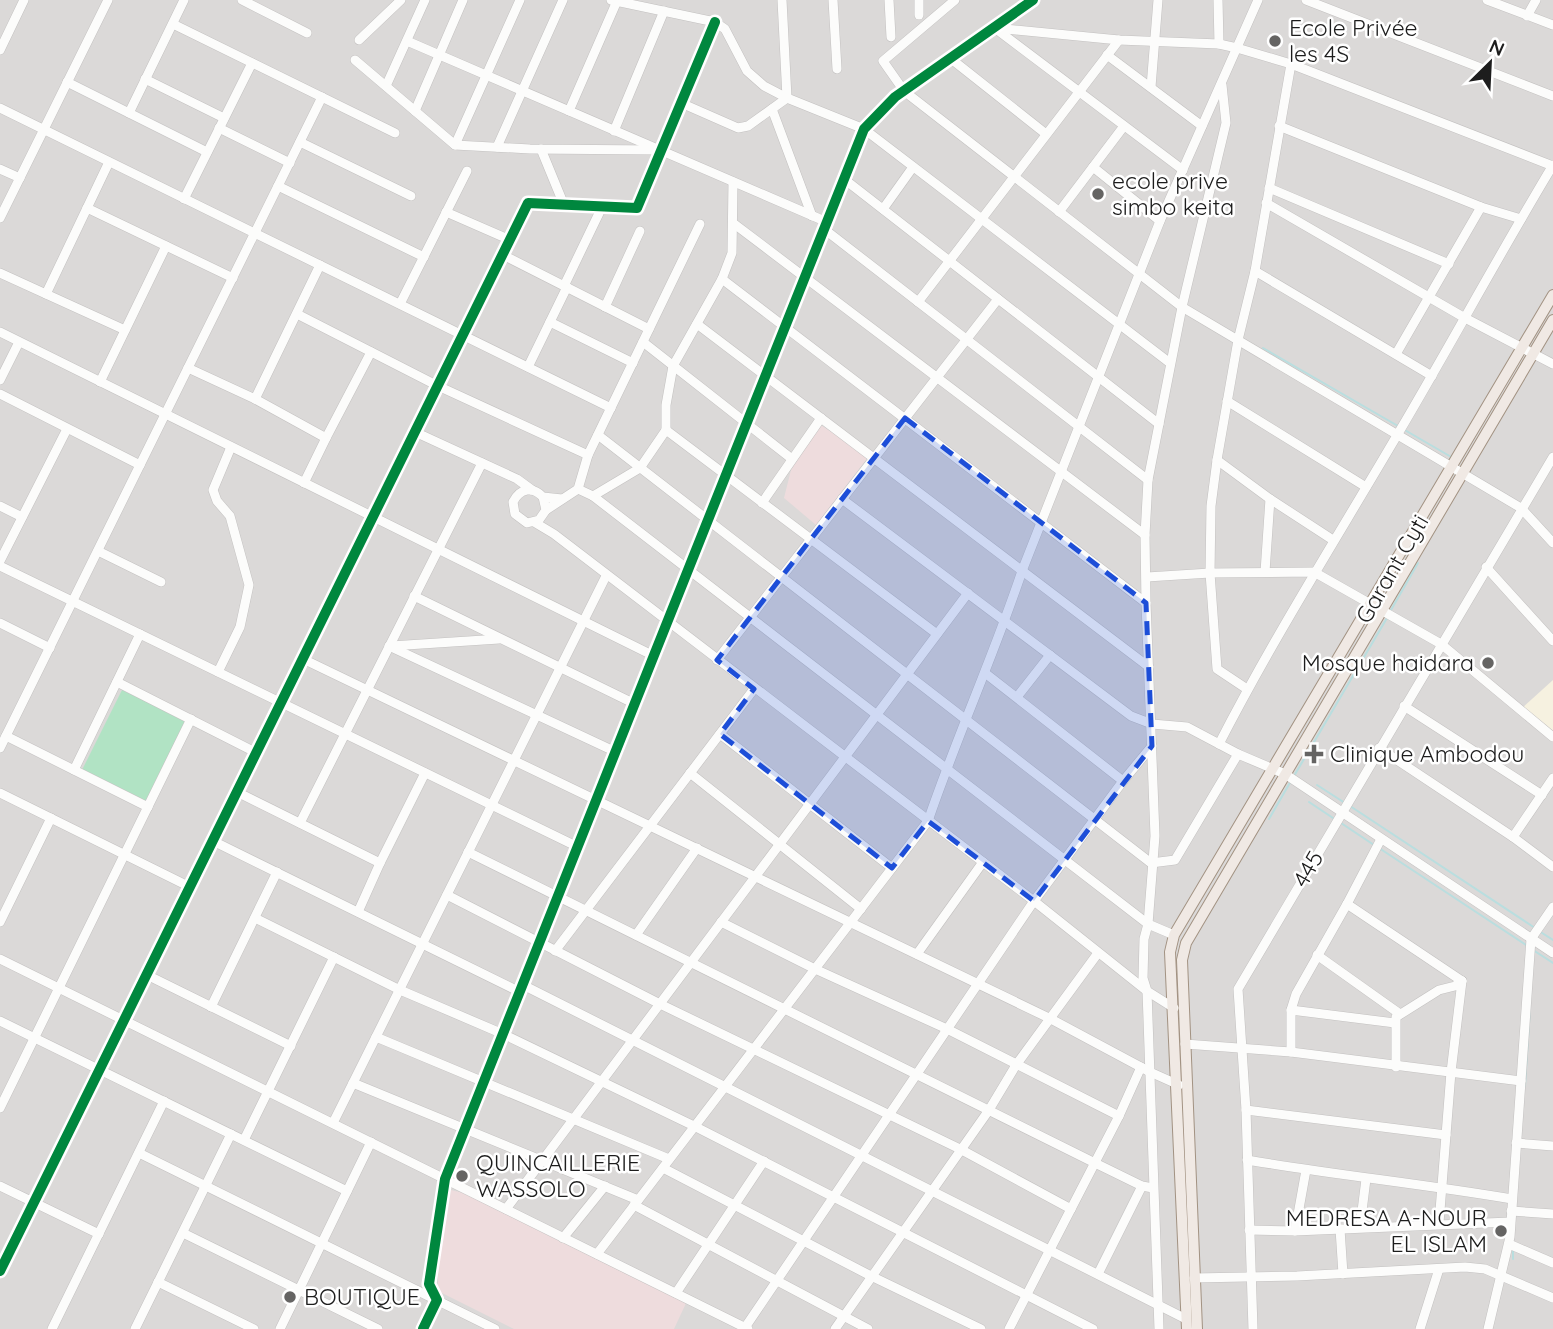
<svg xmlns="http://www.w3.org/2000/svg" width="1553" height="1329" viewBox="0 0 1553 1329" font-family="Quicksand,sans-serif">
<rect width="100%" height="100%" fill="#ece9e6"/>
<rect fill="#dbd9d8" x="0" y="0" width="1553" height="1329"/>
<g fill="#eedcdd">
<path d="M819,424L869,456L816,525L784,498L791,470Z"/>
<path d="M451,1190L481,1197L687,1301L674,1329H514L438,1291V1262Z"/>
</g>
<path fill="#f6f1e0" d="M1553,680V731L1521,709Z"/>
<path fill="#b1e3c4" d="M122,690L186,721L146,802L82,770Z"/>
<g fill="none" stroke-linecap="round" stroke-linejoin="round">
<g stroke="#b9dedf" stroke-width="2">
<path d="M1263,348L1398,426"/>
<path d="M1403,429L1453,458"/>
<path d="M1391,610L1418,563"/>
<path d="M1294,776L1387,618"/>
<path d="M1317,785L1345,803"/>
<path d="M1309,802L1333,818"/>
<path d="M1350,806L1535,928"/>
<path d="M1269,819L1291,781"/>
<path d="M1341,823L1374,845"/>
<path d="M1379,848L1526,945"/>
<path d="M1539,931L1553,940"/>
<path d="M1533,950L1553,963"/>
<path d="M1525,1086L1530,1008"/>
<path d="M1513,1259V1249"/>
</g>
<defs>
<g id="minor">
<path d="M242,0L307,33"/>
<path d="M611,0L715,22L725,29L747,71L764,86L787,98L864,129L1170,363"/>
<path d="M782,0L787,98"/>
<path d="M833,0L837,69"/>
<path d="M889,0L891,37"/>
<path d="M919,0V15"/>
<path d="M955,0L883,61L904,91L1182,307L1521,508L1553,543"/>
<path d="M1218,0L1219,44"/>
<path d="M1306,0L1553,96"/>
<path d="M1487,0L1553,25"/>
<path d="M1527,16L1536,0"/>
<path d="M173,24L395,133"/>
<path d="M995,28L1119,40L1219,44L1237,48L1291,64L1553,166"/>
<path d="M996,29L1183,170"/>
<path d="M359,40L401,0"/>
<path d="M407,41L827,222"/>
<path d="M0,50L24,0"/>
<path d="M1107,55L1202,126"/>
<path d="M950,58L1046,134"/>
<path d="M355,60L455,145L530,149L656,150"/>
<path d="M145,79L224,118"/>
<path d="M67,82L207,152"/>
<path d="M386,86L425,0"/>
<path d="M1151,87L1158,0"/>
<path d="M681,103L738,128L748,126L787,98"/>
<path d="M0,108L611,408"/>
<path d="M772,109L812,216"/>
<path d="M415,111L463,0"/>
<path d="M569,111L617,1"/>
<path d="M129,113L184,0"/>
<path d="M1279,126L1481,207L1521,219"/>
<path d="M219,128L290,163"/>
<path d="M614,131L664,11"/>
<path d="M300,142L411,196"/>
<path d="M455,145L520,0"/>
<path d="M497,147L563,0"/>
<path d="M541,149L564,205"/>
<path d="M1093,167L1160,221"/>
<path d="M0,169L20,178"/>
<path d="M844,179L1159,424"/>
<path d="M278,186L424,257"/>
<path d="M1269,188L1449,264"/>
<path d="M184,199L252,63"/>
<path d="M1266,203L1465,318L1553,364"/>
<path d="M87,208L233,278"/>
<path d="M883,209L913,167"/>
<path d="M446,212L510,240"/>
<path d="M1059,212L1124,126"/>
<path d="M0,218L108,0"/>
<path d="M733,223L1145,535"/>
<path d="M824,229L1148,480"/>
<path d="M503,255L649,329"/>
<path d="M1255,271L1432,376"/>
<path d="M0,273L125,330"/>
<path d="M722,279L1146,603"/>
<path d="M564,286L602,207"/>
<path d="M46,294L109,162"/>
<path d="M918,302L1119,40"/>
<path d="M400,304L467,171"/>
<path d="M605,307L640,231"/>
<path d="M297,314L438,386L588,455"/>
<path d="M550,322L633,363"/>
<path d="M697,324L1149,667"/>
<path d="M0,332L654,656"/>
<path d="M643,342L792,459"/>
<path d="M1396,354L1481,207"/>
<path d="M528,367L567,287"/>
<path d="M188,368L255,399L326,438L304,483"/>
<path d="M0,380L19,342"/>
<path d="M100,382L166,246"/>
<path d="M0,394L140,465"/>
<path d="M255,399L320,265"/>
<path d="M1227,401L1366,487"/>
<path d="M666,430L937,634"/>
<path d="M415,432L517,479L532,490"/>
<path d="M598,435L1151,863L1175,860L1238,754"/>
<path d="M326,438L371,352"/>
<path d="M1217,460L1270,499L1333,540"/>
<path d="M578,489L593,496L640,468L666,430V405L673,366L722,279L732,253L733,182"/>
<path d="M593,496L1148,924L1174,935"/>
<path d="M543,497L546,510L539,520L527,523L515,514L513,502C520,488 533,486 543,497L562,499"/>
<path d="M842,499L1131,716L1152,724L1187,727L1238,754L1285,774L1553,953"/>
<path d="M762,503L821,418"/>
<path d="M0,506L22,517"/>
<path d="M546,510L578,489L588,455L700,224"/>
<path d="M534,522L554,534L1034,901L1147,991L1174,1008"/>
<path d="M98,551L161,582"/>
<path d="M0,561L67,429"/>
<path d="M0,566L578,847"/>
<path d="M1486,567L1553,641"/>
<path d="M1265,572L1270,499"/>
<path d="M1147,577L1210,573L1314,572L1441,644L1553,737"/>
<path d="M414,596L635,704"/>
<path d="M0,623L50,648"/>
<path d="M389,646L616,752"/>
<path d="M391,646L499,639"/>
<path d="M303,659L1051,1019L1150,1072L1179,1085"/>
<path d="M717,660L998,299"/>
<path d="M218,672L240,627L249,585L230,516L217,501L213,490L231,447"/>
<path d="M985,673L1123,781"/>
<path d="M117,682L257,753"/>
<path d="M1247,689L1217,669L1210,573L1211,506L1217,460L1238,340L1255,271L1291,64"/>
<path d="M1017,697L1050,655"/>
<path d="M1404,706L1542,795"/>
<path d="M720,734L892,868"/>
<path d="M6,736L148,807"/>
<path d="M1219,744C1274,637 1338,536 1399,432C1451,344 1500,253 1553,165"/>
<path d="M0,748L322,97"/>
<path d="M1379,748L1513,837L1553,867"/>
<path d="M74,770L140,634"/>
<path d="M690,773L861,909"/>
<path d="M237,792L380,863"/>
<path d="M0,793L190,887"/>
<path d="M300,823L482,463"/>
<path d="M1513,837L1553,778"/>
<path d="M213,841L520,992"/>
<path d="M468,852L1095,1163L1142,1186L1153,1188"/>
<path d="M447,895L660,1004L960,1149L1071,1209"/>
<path d="M1347,904L1462,981"/>
<path d="M358,912L380,863L425,773"/>
<path d="M255,918L400,990L503,1034L694,1126L1093,1329"/>
<path d="M0,922L51,818"/>
<path d="M721,922L815,969L947,1029L1119,1116"/>
<path d="M636,935L697,848"/>
<path d="M555,951L754,689"/>
<path d="M917,954L983,862"/>
<path d="M1317,955L1400,1014"/>
<path d="M0,959L748,1329"/>
<path d="M147,975L291,1046"/>
<path d="M523,985L1186,1319"/>
<path d="M211,1007L277,872"/>
<path d="M1291,1010L1395,1023"/>
<path d="M0,1021L347,1191"/>
<path d="M376,1037L669,1159"/>
<path d="M1185,1044L1291,1052L1521,1081"/>
<path d="M1291,1052V1010L1296,994L1347,904L1381,839"/>
<path d="M1396,1067V1017L1439,990L1455,986L1462,981"/>
<path d="M353,1083L638,1200"/>
<path d="M0,1108L191,719"/>
<path d="M1246,1110L1446,1135"/>
<path d="M333,1123L606,576"/>
<path d="M244,1140L334,957"/>
<path d="M1516,1143L1553,1146"/>
<path d="M139,1153L495,1329"/>
<path d="M1247,1160C1335,1175 1424,1184 1512,1199"/>
<path d="M663,1168L871,1276L981,1329"/>
<path d="M0,1186L99,1234"/>
<path d="M634,1205L868,1329"/>
<path d="M506,1209L968,593"/>
<path d="M1511,1211L1553,1214"/>
<path d="M1439,1223L1451,1072L1462,981"/>
<path d="M1360,1227L1366,1179"/>
<path d="M1340,1229L1343,1274"/>
<path d="M1249,1230L1295,1231L1510,1222"/>
<path d="M1295,1231L1306,1170"/>
<path d="M183,1233L378,1329"/>
<path d="M563,1238L605,1186"/>
<path d="M1509,1244L1553,1263"/>
<path d="M597,1254L928,821C957,736 994,655 1022,571L1160,221L1258,0"/>
<path d="M0,1271L528,203L637,208L715,22"/>
<path d="M1098,1274L1142,1186"/>
<path d="M1194,1278L1297,1276L1465,1267L1485,1269L1553,1298"/>
<path d="M158,1282L254,1329"/>
<path d="M676,1293L764,1161"/>
<path d="M52,1329L164,1101"/>
<path d="M135,1329L231,1134"/>
<path d="M280,1329L371,1142"/>
<path d="M423,1329L437,1300L429,1284L445,1179L864,129L895,97L1033,0"/>
<path d="M744,1329L1034,901L1123,781L1152,746"/>
<path d="M835,1329L989,1110L1016,1065L1098,953"/>
<path d="M1009,1329L1119,1116L1141,1067"/>
<path d="M1159,1329L1147,991L1143,978L1144,939L1148,924L1155,836L1146,603L1145,535L1148,480L1182,307L1226,123L1222,85"/>
<path d="M1253,1329L1246,1110L1238,989L1553,457"/>
<path d="M1420,1329L1439,1269"/>
<path d="M1488,1329L1510,1237L1531,939L1553,907"/>
</g>
<g id="major">
<path d="M1187,1329L1170,952L1174,935L1553,295"/>
<path d="M1197,1329L1182,960L1186,943L1553,320"/>
</g>
</defs>
<use href="#minor" stroke="#c3c1c0" stroke-width="10"/>
<use href="#major" stroke="#a29282" stroke-width="12"/>
<use href="#minor" stroke="#fcfcfb" stroke-width="9"/>
<use href="#major" stroke="#f0e9e4" stroke-width="10"/>
<defs>
<g id="cycleway">
<path d="M0,1271L528,203L637,208L715,22"/>
<path d="M423,1329L437,1300L429,1284L445,1179L864,129L895,97L1033,0"/>
</g>
</defs>
<use href="#cycleway" stroke="#fff" stroke-width="15"/>
<use href="#cycleway" stroke="#00873e" stroke-width="10"/>
</g>
<path fill="#1d4ed8" fill-opacity="0.2" stroke="#1d4ed8" stroke-width="5" stroke-dasharray="14 9" stroke-linejoin="round" d="M905,418L1146,603L1152,746L1034,901L928,821L892,868L720,734L754,689L717,660Z"/>
<g fill="#656463" stroke="#fff" stroke-width="2.5">
<circle cx="1275" cy="41" r="7"/>
<circle cx="1098" cy="194" r="7"/>
<circle cx="1488" cy="663" r="7"/>
<path d="M1310.5 743.5h7v7h7v7h-7v7h-7v-7h-7v-7h7z"/>
<circle cx="462" cy="1176" r="7"/>
<circle cx="1501" cy="1231" r="7"/>
<circle cx="290" cy="1297" r="7"/>
</g>
<g text-anchor="middle" stroke-width="5" stroke-linejoin="round" paint-order="stroke">
<g font-size="23" fill="#1d1d1d" stroke="#fff" text-anchor="start">
<text x="1289" y="36">Ecole Privée<tspan x="1289" dy="26">les 4S</tspan></text>
<text x="1112" y="189">ecole prive<tspan x="1112" dy="26">simbo keita</tspan></text>
<text x="1474" y="671" text-anchor="end">Mosque haidara</text>
<text x="1330" y="762">Clinique Ambodou</text>
<text x="476" y="1171">QUINCAILLERIE<tspan x="476" dy="26">WASSOLO</tspan></text>
<text x="1487" y="1226" text-anchor="end">MEDRESA A-NOUR<tspan x="1487" dy="26">EL ISLAM</tspan></text>
<text x="304" y="1305">BOUTIQUE</text>
</g>
<g font-size="23" fill="#1d1d1d" stroke="#fff">
<text transform="translate(1392 569) rotate(-60)" y="8">Garant Cyti</text>
<text transform="translate(1308 869) rotate(-60)" y="8">445</text>
</g>
</g>
<g transform="translate(1490 63) rotate(24)" stroke="#ffffff" stroke-width="5" paint-order="stroke">
<path d="M0-5L12 26L0 18L-12 26Z" fill="#1d1d1d"/>
<text y="-10" font-size="19" font-weight="bold" text-anchor="middle" fill="#1d1d1d">N</text>
</g>
</svg>
